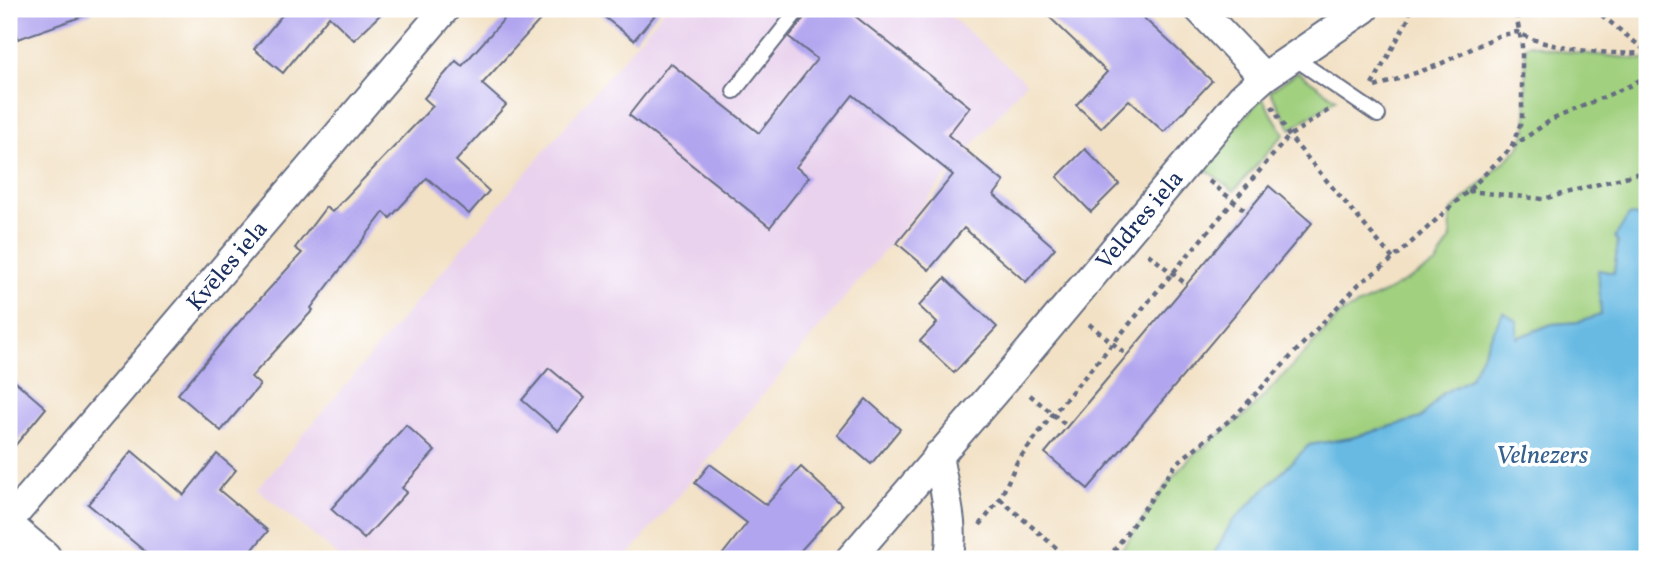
<svg xmlns="http://www.w3.org/2000/svg" width="1656" height="568" viewBox="0 0 1656 568" font-family="Vollkorn,serif">
<rect width="100%" height="100%" fill="#fff"/>
<filter id="ink" filterUnits="userSpaceOnUse"><feTurbulence type="fractalNoise" baseFrequency=".0143" numOctaves="2"/><feDisplacementMap in="SourceGraphic" scale="14" xChannelSelector="R" yChannelSelector="G"/><feConvolveMatrix kernelMatrix="1 2 1 2 8 2 1 2 1" color-interpolation-filters="sRGB"/></filter>
<filter id="wash" filterUnits="userSpaceOnUse"><feTurbulence type="fractalNoise" baseFrequency=".00686" numOctaves="4" result="noise"/><feDisplacementMap in="SourceGraphic" scale="28" xChannelSelector="R" yChannelSelector="G"/><feGaussianBlur stdDeviation="1.57" result="paint"/><feColorMatrix in="noise" values="0 0 0 0 0 0 0 0 0 0 0 0 0 0 0 0 0 1.4 0 .05"/><feComposite in="paint" operator="in"/></filter>
<g filter="url(#wash)">
<rect width="100%" height="100%" fill="#f2e1c5"/>
<path fill="#e9d2ed" d="M665,9H942L1026,82L625,559H342L257,489Z"/>
<g fill="#a1d07f" stroke="#5e806e" stroke-width="2">
<path d="M1530,44L1560,51L1647,60V217H1637L1618,242L1614,273L1599,270L1601,315L1579,322L1552,324L1516,338L1503,313L1470,379L1443,393L1421,418L1350,438L1309,445L1231,523L1211,559H1115L1171,479L1193,455L1248,413L1342,313L1386,292L1436,264L1451,238L1450,213L1518,149L1527,130L1525,47Z"/>
<path d="M1298,72L1336,99L1291,129L1270,91Z"/>
<path d="M1262,98L1284,134L1234,191L1201,166Z"/>
</g>
<path fill="#67bae3" stroke="#4174a0" stroke-width="2" d="M1629,215L1647,217V559H1211L1231,523L1309,445L1351,438L1421,418L1443,393L1470,379L1503,312L1517,321V338L1552,324L1579,322L1601,315L1598,270L1614,273L1618,242L1615,237Z"/>
<g id="blocks">
<g fill="#b1a5ef">
<path d="M9,9H92V13L18,39Z"/>
<path d="M287,9H386L354,40L329,16L283,73L254,49Z"/>
<path d="M513,9H550L482,84L506,105L456,161L489,191L469,214L427,178L390,218L384,212L311,308L313,310L251,377L260,385L221,431L178,394L239,322L302,253L295,248L326,207L332,212L433,106L424,98L456,61L462,66Z"/>
<path d="M594,9H660L634,40Z"/>
<path d="M811,9H846L970,107L948,135L1004,182L994,195L1055,248L1026,282L964,228L929,270L897,243L953,175L853,95L796,167L809,177L770,227L629,115L670,63L759,133L817,59L789,37Z"/>
<path d="M1041,9H1134L1212,81L1164,132L1129,100L1101,128L1076,105L1107,72Z"/>
<path d="M1085,149L1119,184L1091,212L1057,177Z"/>
<path d="M1269,186L1312,223L1088,489L1045,453Z"/>
<path d="M945,278L997,327L954,373L920,341L937,323L919,306Z"/>
<path d="M549,368L585,398L558,431L522,400Z"/>
<path d="M9,376L46,408L9,453Z"/>
<path d="M866,399L900,429L871,464L837,435Z"/>
<path d="M406,425L435,451L402,488L407,492L364,539L331,509Z"/>
<path d="M132,451L184,495L217,454L236,470L219,490L268,531L245,559H154L88,504Z"/>
<path d="M710,464L766,505L801,467L842,505L793,559H719L747,523L695,483Z"/>
</g>
</g>
</g>
<g filter="url(#ink)">
<use href="#blocks" fill-opacity="0" stroke="#666d82" stroke-width="2"/>
<g fill="none" stroke-linecap="round" stroke-linejoin="round">
<defs>
<g id="lane">
<path d="M1293,57L1378,115"/>
<path d="M734,91L799,9"/>
</g>
<g id="street">
<path d="M1199,9L1264,77"/>
<path d="M938,455C942,482 958,535 947,559"/>
<path id="s1" d="M9,521L445,9"/>
<path id="s2" d="M850,559L1008,376L1242,97L1264,77L1364,9"/>
</g>
<path id="secondary" d="M9,531L42,559"/>
</defs>
<use href="#lane" stroke="#666d82" stroke-width="18"/>
<use href="#street" stroke="#666d82" stroke-width="32"/>
<use href="#secondary" stroke="#666d82" stroke-width="42"/>
<g stroke="#666d82" stroke-width="4.5" stroke-dasharray="5 5" stroke-linecap="butt">
<path d="M1594,9L1647,52"/>
<path d="M1517,18L1525,9"/>
<path d="M1372,85L1409,18L1410,9"/>
<path d="M1375,87L1436,66L1498,36L1517,32C1548,50 1611,55 1647,53"/>
<path d="M1272,106L1289,136L1393,259"/>
<path d="M1512,147L1551,120L1629,86L1647,76"/>
<path d="M1209,181L1247,212"/>
<path d="M1468,191L1543,199L1647,171"/>
<path d="M1148,254L1186,284"/>
<path d="M1089,324L1127,355"/>
<path d="M1030,395L1067,426"/>
<path d="M1000,499L1069,559"/>
<path d="M980,525L1000,499L1017,462L1053,414L1289,136L1330,109"/>
<path d="M1108,559L1177,463L1236,415L1359,284L1393,259L1468,191L1511,148L1522,120V46L1515,9"/>
</g>
<use href="#lane" stroke="#fff" stroke-width="14"/>
<use href="#street" stroke="#fff" stroke-width="28"/>
<use href="#secondary" stroke="#fff" stroke-width="38"/>
</g>
</g>
<g text-anchor="middle" stroke-width="7" stroke-linejoin="round" paint-order="stroke">
<g font-size="24" fill="#1b2f5e" stroke="#fff">
<text dy="8" stroke="none"><textPath href="#s2" startOffset="446">Veldres iela</textPath></text>
<text dy="8" stroke="none"><textPath href="#s1" startOffset="336">Kvēles iela</textPath></text>
</g>
<g font-size="26" font-style="italic" fill="#36608d" stroke="#fff">
<text x="1542" y="463">Velnezers</text>
</g>
</g>
<rect width="1656" height="568" fill="none" stroke="#fff" stroke-width="35"/>
</svg>
